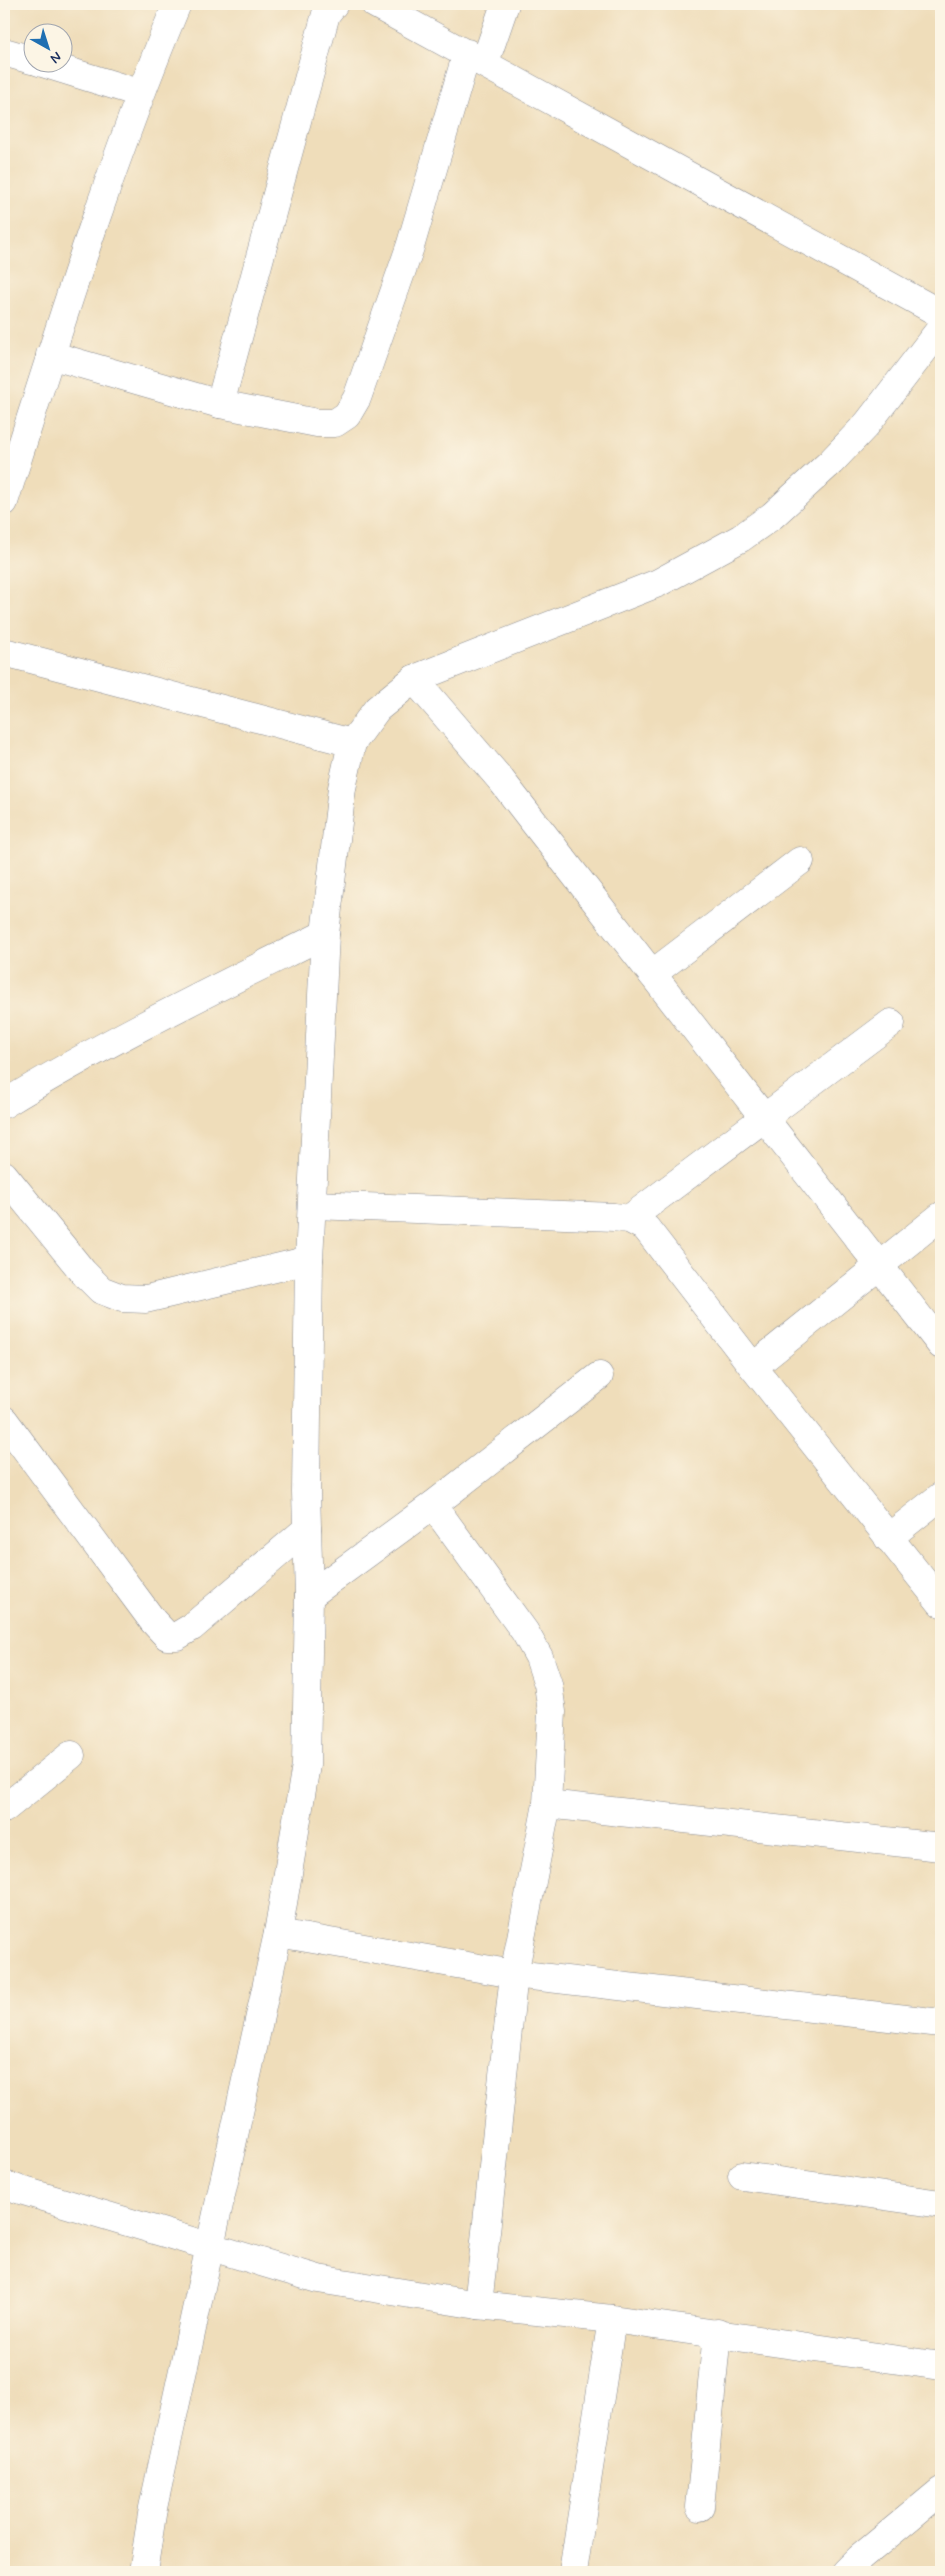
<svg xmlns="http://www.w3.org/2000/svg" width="945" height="2576" viewBox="0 0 945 2576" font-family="Mynerve,sans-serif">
<rect width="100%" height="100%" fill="#fcf5e5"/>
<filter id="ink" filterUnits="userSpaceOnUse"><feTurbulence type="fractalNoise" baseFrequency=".02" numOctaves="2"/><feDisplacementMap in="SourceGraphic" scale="10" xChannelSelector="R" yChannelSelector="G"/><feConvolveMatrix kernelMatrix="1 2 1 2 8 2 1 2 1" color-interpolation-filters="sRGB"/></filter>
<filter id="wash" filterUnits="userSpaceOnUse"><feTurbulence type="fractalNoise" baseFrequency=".0096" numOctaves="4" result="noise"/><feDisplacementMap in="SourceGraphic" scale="20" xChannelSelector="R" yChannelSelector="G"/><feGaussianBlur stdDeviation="1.12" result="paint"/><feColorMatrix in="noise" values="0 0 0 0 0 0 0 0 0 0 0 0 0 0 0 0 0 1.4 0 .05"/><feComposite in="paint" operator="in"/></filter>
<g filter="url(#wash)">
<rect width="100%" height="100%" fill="#efddba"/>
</g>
<g filter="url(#ink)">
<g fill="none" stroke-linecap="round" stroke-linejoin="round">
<defs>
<g id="street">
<path d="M375,4L941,314"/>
<path d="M4,52L32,60"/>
<path d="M39,62L139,93"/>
<path d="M485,62L505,4"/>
<path d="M50,355L220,404L317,423H335L347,415L357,398L410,247L467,53"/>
<path d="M220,404L326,14L334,4"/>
<path d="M4,502C57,335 109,166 177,4"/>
<path d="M4,652L352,743"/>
<path d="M414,679L501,780L941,1345"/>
<path d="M652,974L800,861"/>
<path d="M4,1104C107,1041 217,988 325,934"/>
<path d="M4,1175L83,1272L101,1290L122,1298L146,1299L309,1260"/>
<path d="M314,1205L614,1217L629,1219L646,1228L753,1367L941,1603"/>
<path d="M629,1219L891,1023"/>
<path d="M753,1367L941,1216"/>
<path d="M4,1420L153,1621L167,1636H177L192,1627L307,1529"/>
<path d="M433,1505L525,1632L539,1657L548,1684L552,1712L547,1804L514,1974L478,2305"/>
<path d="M888,1538L941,1496"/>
<path d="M309,1596L433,1505L599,1376"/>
<path d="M547,1804L941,1847"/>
<path d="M4,1809L71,1755"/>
<path d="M278,1933L514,1974L941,2023"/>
<path d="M742,2176L941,2204"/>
<path d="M4,2185L318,2279L478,2305L612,2319L941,2366"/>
<path d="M700,2507L717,2333"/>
<path d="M143,2572L153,2508L278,1933L306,1765L309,1596L306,1492L309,1260L325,934L342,788L352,743L377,709L414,679L658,583L741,538L772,516L831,462L867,424L941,328"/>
<path d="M573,2572L612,2319"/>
<path d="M846,2572L860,2558L941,2491"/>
</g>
</defs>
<use href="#street" stroke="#85868c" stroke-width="29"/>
<use href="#street" stroke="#fff" stroke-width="28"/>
</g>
</g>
<rect width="945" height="2576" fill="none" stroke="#fcf5e5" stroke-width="20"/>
<g transform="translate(48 48) rotate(141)"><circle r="24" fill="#fcf5e5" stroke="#a2a6af"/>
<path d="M0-4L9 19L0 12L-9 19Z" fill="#1f6fb2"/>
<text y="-8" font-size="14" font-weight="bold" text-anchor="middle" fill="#1b2f5e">N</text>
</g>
</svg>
